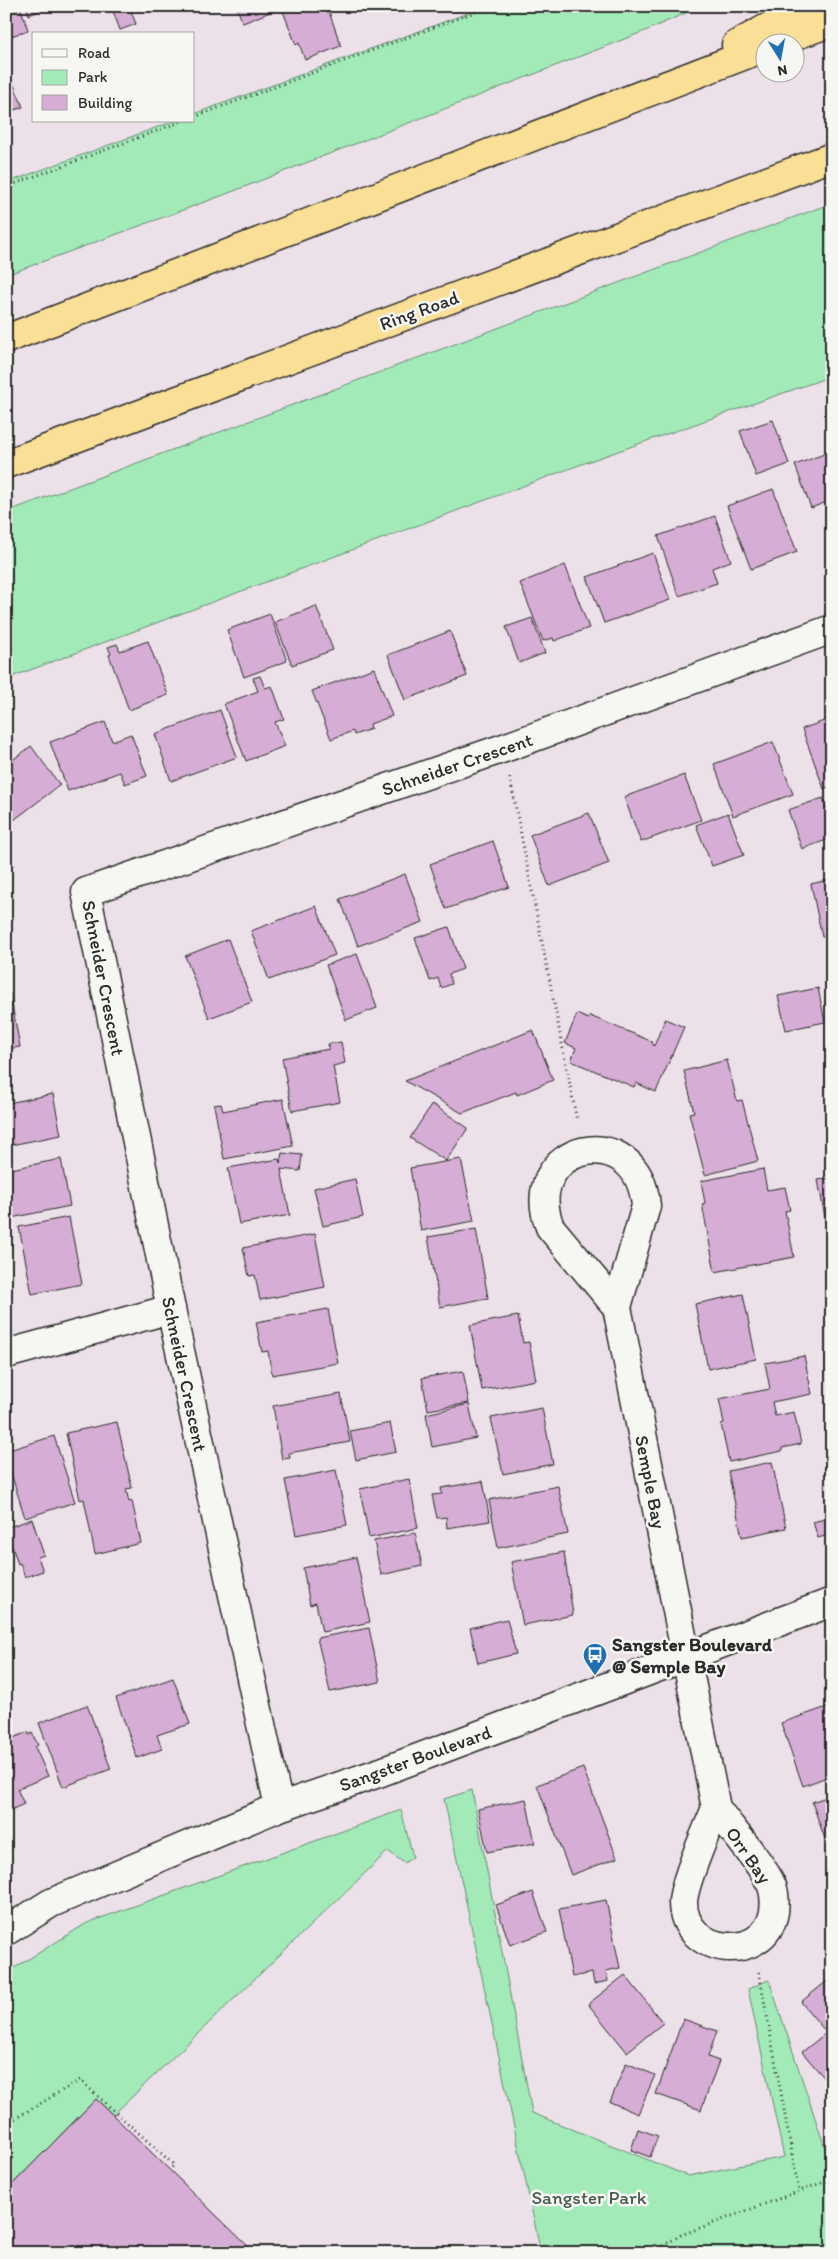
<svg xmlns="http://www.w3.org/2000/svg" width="838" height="2259" viewBox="0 0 838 2259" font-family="Itim,sans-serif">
<rect width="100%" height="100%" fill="#ece0e9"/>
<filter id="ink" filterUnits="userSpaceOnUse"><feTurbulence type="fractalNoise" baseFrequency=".02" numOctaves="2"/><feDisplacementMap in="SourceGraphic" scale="10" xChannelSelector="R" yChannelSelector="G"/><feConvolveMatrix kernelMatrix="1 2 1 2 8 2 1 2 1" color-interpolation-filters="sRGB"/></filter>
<g filter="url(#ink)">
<g fill="#a2ebb9" stroke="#668b72">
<path d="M487,6H702L645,31L221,196L6,275V183L174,121H194V114Z"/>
<path d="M832,203V376L590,461L6,679V512Z"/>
<path d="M472,1790L532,2113L688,2176L784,2157L748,1989L769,1980L826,2151L832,2146V2253H541L444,1799Z"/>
<path d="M401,1810L413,1857L404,1863L388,1851L113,2115L96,2099L6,2191V1973L87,1923Z"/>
</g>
<g fill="#d6add4" stroke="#2b2b2b">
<path d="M6,6H20L28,30L6,38Z"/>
<path d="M26,6H53L29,15Z"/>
<path d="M111,6H129L136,24L120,30Z"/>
<path d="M236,6H279L280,8L243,23Z"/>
<path d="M281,6H327L341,46L305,60L299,43L296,45Z"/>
<path d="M6,66L23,107L6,113Z"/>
<path d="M773,420L789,464L756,476L740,431Z"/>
<path d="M832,451V500L811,508L795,465Z"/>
<path d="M773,489L797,552L751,569L727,506Z"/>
<path d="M715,516L731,561L712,568L717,583L679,596L658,536Z"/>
<path d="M653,553L670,600L604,623L587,577Z"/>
<path d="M565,565L589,628L554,641L553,638L543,641L520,583Z"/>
<path d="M316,606L333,650L292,665L275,622Z"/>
<path d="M270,614L287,661L244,677L227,630Z"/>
<path d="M532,618L545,653L519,663L506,627Z"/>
<path d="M450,631L467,676L405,700L388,655Z"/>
<path d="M148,641L168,695L129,710L109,655L111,654L108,647L117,644L120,651Z"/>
<path d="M374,668L392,716L370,724L371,729L354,735L353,731L331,739L312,691Z"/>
<path d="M260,676L265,688L272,686L284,719L275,722L285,746L246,761L224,704L258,691L253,678Z"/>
<path d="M220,710L237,757L171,781L155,734Z"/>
<path d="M832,718V785L824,789L802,729Z"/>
<path d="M105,722L112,741L131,734L147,776L125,784L120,772L68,791L50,742Z"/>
<path d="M773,742L793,794L733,816L714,764Z"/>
<path d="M31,746L60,785L6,826V765Z"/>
<path d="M684,775L701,820L641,842L624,797Z"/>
<path d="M823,798L832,824V838L802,849L788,810Z"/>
<path d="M589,813L609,863L549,886L530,835Z"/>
<path d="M728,813L744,855L712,866L696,825Z"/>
<path d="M493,841L509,887L446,909L430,864Z"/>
<path d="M405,874L423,922L358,946L340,899Z"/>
<path d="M832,879V935L822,937L811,884Z"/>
<path d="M316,906L335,955L269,980L251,931Z"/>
<path d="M449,927L463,969L449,974L452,984L441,988L438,978L430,981L415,938Z"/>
<path d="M228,939L252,1002L209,1018L185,956Z"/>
<path d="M830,953H832V981L827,954Z"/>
<path d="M357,954L377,1008L346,1020L326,965Z"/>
<path d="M818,988L825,1022L786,1030L778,996Z"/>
<path d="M6,993H10L20,1047L6,1049Z"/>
<path d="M577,1014L588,1019L590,1016L651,1041L654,1046L665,1019L684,1027L656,1092L636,1083L634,1087L571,1061L576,1048L565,1043Z"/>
<path d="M533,1030L553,1080L517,1095L516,1092L462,1113L405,1081Z"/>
<path d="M341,1042L345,1063L333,1066L340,1102L292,1111L282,1058L329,1049L328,1044Z"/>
<path d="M727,1060L737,1101L742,1100L758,1161L705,1175L689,1113L694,1112L684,1071Z"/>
<path d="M6,1093L8,1103L53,1094L61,1135L6,1146Z"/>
<path d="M283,1099L293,1146L224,1159L214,1105L221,1104L223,1111Z"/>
<path d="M432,1104L468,1128L446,1161L410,1138Z"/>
<path d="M282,1153L302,1155L300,1171L281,1169L290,1215L239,1224L228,1168L279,1159L280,1163Z"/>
<path d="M61,1159L70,1206L6,1219V1170Z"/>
<path d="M461,1159L474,1221L421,1231L410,1168Z"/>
<path d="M763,1169L767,1190L785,1187L790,1210L785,1211L794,1257L715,1272L702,1204L705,1203L701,1181Z"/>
<path d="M832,1178V1222L826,1223L818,1180Z"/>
<path d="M355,1179L363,1217L323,1226L314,1188Z"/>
<path d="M69,1217L82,1284L32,1294L19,1227Z"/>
<path d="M476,1229L488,1298L440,1307L428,1237Z"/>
<path d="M315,1234L325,1287L260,1300L255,1275L249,1276L243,1248Z"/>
<path d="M743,1294L756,1359L708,1369L695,1304Z"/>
<path d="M328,1309L338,1363L272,1375L268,1351L262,1352L256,1322Z"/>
<path d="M518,1316L523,1343L529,1342L536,1380L482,1390L470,1325Z"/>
<path d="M804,1356L812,1394L772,1402L775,1416L794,1412L801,1444L782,1448V1451L729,1462L721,1424L724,1423L719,1399L770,1389L765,1363Z"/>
<path d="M463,1371L469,1403L428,1410L422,1378Z"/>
<path d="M341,1394L350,1442L289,1453L290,1458L282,1459L273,1406Z"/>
<path d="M469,1404L476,1438L432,1447L426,1414Z"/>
<path d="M542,1408L553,1464L503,1474L491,1418Z"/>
<path d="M117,1422L132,1488L126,1489L129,1502L132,1501L141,1543L95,1554L84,1499L80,1500L66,1433Z"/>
<path d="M390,1423L396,1452L356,1460L350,1431Z"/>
<path d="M54,1436L75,1502L25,1518L6,1457V1451Z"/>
<path d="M772,1462L786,1528L742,1537L728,1471Z"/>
<path d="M336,1470L347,1525L296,1535L285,1480Z"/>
<path d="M409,1479L418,1528L369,1538L360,1489Z"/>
<path d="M483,1481L490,1521L447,1528L446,1517L437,1518L432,1495L442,1494L441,1488Z"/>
<path d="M558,1486L568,1534L498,1548L489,1500Z"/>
<path d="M832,1517V1534L818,1538L813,1522Z"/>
<path d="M32,1519L44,1555L38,1557L43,1571L25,1577L20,1563L18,1564L6,1528Z"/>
<path d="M415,1533L422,1566L381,1575L374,1541Z"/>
<path d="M564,1552L573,1615L523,1625L511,1562Z"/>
<path d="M356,1557L370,1622L322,1632L316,1603L310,1605L303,1568Z"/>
<path d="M507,1619L516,1654L478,1663L470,1628Z"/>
<path d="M369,1628L380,1682L330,1692L317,1638Z"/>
<path d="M173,1678L190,1724L157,1735L162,1749L137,1758L116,1698Z"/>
<path d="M87,1705L111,1769L63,1787L39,1723Z"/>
<path d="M827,1707L832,1721V1775L803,1786L781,1723Z"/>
<path d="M28,1732L29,1735L32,1733L38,1745L35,1747L48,1776L17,1789L24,1804L6,1812V1741Z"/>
<path d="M583,1768L617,1858L571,1875L537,1785Z"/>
<path d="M832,1795V1859L812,1802Z"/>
<path d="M526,1799L535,1843L487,1852L478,1809Z"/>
<path d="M533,1892L547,1932L510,1945L496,1905Z"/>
<path d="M606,1900L620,1968L606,1971L608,1981L594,1984L592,1973L572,1977L559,1909Z"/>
<path d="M625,1975L663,2023L627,2052L588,2004Z"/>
<path d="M832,1977V2035L830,2037L801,2002Z"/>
<path d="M683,2019L717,2031L708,2057L719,2061L701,2110L656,2094Z"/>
<path d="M826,2033L832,2040V2087L802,2052Z"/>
<path d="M626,2063L655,2075L638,2114L610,2102Z"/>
<path d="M96,2099L113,2115L255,2253H6V2191Z"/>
<path d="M638,2129L658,2136L650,2157L631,2150Z"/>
</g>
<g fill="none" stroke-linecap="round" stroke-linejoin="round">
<defs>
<g id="minor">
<path d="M617,1307L550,1227C518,1145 638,1115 646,1206L617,1307L716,1808C731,1829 762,1863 772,1886C775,1894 775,1903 774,1912C765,1964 683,1956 683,1902C684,1881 707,1830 716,1808"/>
<path d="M6,1354L171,1309"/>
<path d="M279,1807L171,1309L86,892L504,748L832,629"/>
<path d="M6,1931L51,1903L279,1807L381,1772L832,1602"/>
</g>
<g id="highway">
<path d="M777,42L832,22"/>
<path d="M736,45L807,6"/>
<path d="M6,339L766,47"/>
<path d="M6,464L832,157"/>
</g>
</defs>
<use href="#minor" stroke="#2b2b2b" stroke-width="31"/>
<use href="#highway" stroke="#2b2b2b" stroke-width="31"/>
<g stroke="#2b2b2b" stroke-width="3" stroke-dasharray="1 4" stroke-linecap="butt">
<path d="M194,117L491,6"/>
<path d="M6,187L183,121"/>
<path d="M510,778L577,1121"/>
<path d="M759,1972L799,2192"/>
<path d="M6,2124L80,2080L174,2165L170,2170"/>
<path d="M650,2253L681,2235L832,2179"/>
</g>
<use href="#minor" stroke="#f6f6f2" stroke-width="28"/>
<use href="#highway" stroke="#fadf96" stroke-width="28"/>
</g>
</g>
<defs>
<symbol id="bus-pin" viewBox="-11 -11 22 30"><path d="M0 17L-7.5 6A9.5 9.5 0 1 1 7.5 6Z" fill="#1f6fb2" stroke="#f6f6f2"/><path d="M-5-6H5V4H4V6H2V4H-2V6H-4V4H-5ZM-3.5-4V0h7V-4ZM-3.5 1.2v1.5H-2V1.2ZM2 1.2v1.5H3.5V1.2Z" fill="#fff"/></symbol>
</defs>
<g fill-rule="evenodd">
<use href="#bus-pin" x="581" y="1641" width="28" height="38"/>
</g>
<g text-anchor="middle" stroke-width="5" stroke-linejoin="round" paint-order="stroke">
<g font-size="19" fill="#2b2b2b" stroke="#f6f6f2">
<text transform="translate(419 310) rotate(-20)" y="7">Ring Road</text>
<text transform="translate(457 764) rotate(-19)" y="7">Schneider Crescent</text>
<text transform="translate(104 978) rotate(79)" y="7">Schneider Crescent</text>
<text transform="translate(185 1374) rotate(78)" y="7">Schneider Crescent</text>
<text transform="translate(651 1482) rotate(79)" y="7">Semple Bay</text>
<text transform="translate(415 1758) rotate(-20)" y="7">Sangster Boulevard</text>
<text transform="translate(749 1855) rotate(55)" y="7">Orr Bay</text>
</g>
<g font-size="19" font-weight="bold" fill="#2b2b2b" stroke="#f6f6f2" text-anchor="start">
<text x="612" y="1651">Sangster Boulevard<tspan x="612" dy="22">@ Semple Bay</tspan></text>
</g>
<g font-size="19" fill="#495b4e" stroke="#f6f6f2">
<text x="589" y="2204">Sangster Park</text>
</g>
</g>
<rect width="838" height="2259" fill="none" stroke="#f6f6f2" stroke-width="25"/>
<rect x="12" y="12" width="813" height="2234" fill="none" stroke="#2b2b2b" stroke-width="2" filter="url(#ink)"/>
<rect x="32" y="32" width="162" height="90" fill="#f6f6f2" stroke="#a5a5a2"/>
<rect x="42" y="49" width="25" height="8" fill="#f6f6f2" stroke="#a5a5a2"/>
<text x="78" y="58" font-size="15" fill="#2b2b2b">Road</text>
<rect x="42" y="70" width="25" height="15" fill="#a2ebb9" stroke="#a5a5a2"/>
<text x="78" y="82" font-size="15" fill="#2b2b2b">Park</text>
<rect x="42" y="95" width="25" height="15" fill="#d6add4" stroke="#a5a5a2"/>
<text x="78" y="108" font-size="15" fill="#2b2b2b">Building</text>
<g transform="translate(780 58) rotate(169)"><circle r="24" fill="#f6f6f2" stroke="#a5a5a2"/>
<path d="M0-4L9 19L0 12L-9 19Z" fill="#1f6fb2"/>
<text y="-8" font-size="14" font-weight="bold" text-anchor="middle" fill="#2b2b2b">N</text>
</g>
</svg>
